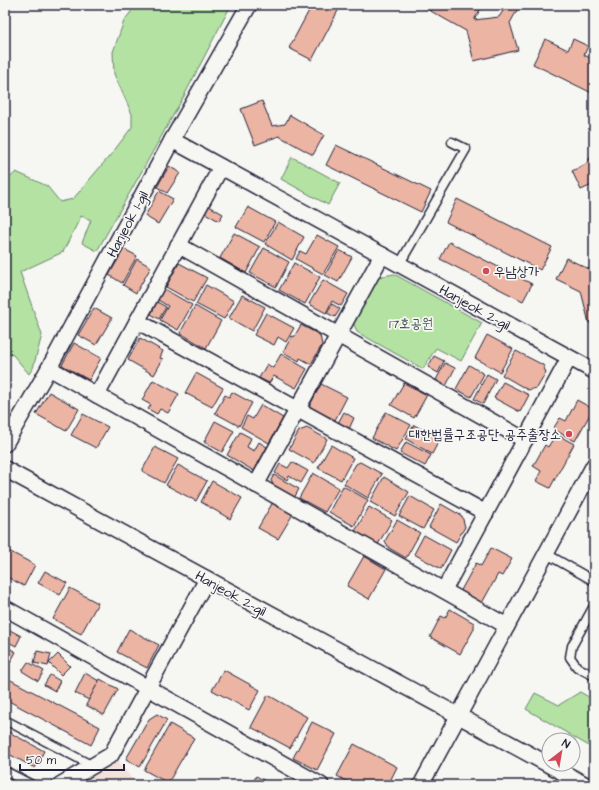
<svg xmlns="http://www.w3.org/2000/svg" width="599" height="790" viewBox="0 0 599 790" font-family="'Architects Daughter','Poor Story',sans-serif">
<rect width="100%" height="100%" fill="#f6f6f2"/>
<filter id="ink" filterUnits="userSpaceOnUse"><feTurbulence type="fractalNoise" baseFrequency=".025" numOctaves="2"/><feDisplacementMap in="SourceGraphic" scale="8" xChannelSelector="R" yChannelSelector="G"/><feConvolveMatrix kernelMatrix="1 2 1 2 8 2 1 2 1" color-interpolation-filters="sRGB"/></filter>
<g filter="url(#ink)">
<path fill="#f3e2da" d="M116,757L136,785H71Z"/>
<g fill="#b3e2a2" stroke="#6a826e">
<path d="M136,5H231L184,96L97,251L82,243L91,220L81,216L63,252L20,272L42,335L33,368L29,374L13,355L5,353V182L16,172L47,186L60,202L73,199L113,152L132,127V114L114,74L113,52L124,21Z"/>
<path d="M292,157L340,183L328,205L281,179Z"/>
<path d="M394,274L482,323L461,361L436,348L423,369L357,332L353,322L378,277Z"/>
<path d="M580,692L594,700V749L526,709L535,693L559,705Z"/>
</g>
<g fill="#ecb4a3" stroke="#22223b">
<path d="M312,5H341L312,60L289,48Z"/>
<path d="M420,5H471L480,10L474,20L499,17L503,11L492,5H520L510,23L518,50L474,61L466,31Z"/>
<path d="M545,39L568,50L573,39L588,46L584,55L594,60V94L533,64Z"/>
<path d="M262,101L272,126L285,124L290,115L324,135L313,155L279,136L255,145L241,109Z"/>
<path d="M336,145L431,191L421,212L326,165Z"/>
<path d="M594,152V184L581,190L572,171L586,164Z"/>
<path d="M169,166L180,173L167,193L157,187Z"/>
<path d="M159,191L173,199L158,224L145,216Z"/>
<path d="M457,199L552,247L540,270L446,222Z"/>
<path d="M209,206L223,214L219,221L205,213Z"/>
<path d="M248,207L275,222L264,242L236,227Z"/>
<path d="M278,222L304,237L292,260L265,244Z"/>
<path d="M234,233L260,247L246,273L220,258Z"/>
<path d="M317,235L339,247L323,274L296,259L300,251L306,254Z"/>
<path d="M449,242L532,284L523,301L440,259Z"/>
<path d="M264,248L289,262L276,287L250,273Z"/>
<path d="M124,249L137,256L122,283L109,275Z"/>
<path d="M339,250L352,257L338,282L325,275Z"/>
<path d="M566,258L591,270L594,278V321L589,323L581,291L556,279Z"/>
<path d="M137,259L151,267L136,293L123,285Z"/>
<path d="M179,263L207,278L193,302L166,287Z"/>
<path d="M294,263L320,277L305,304L279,290Z"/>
<path d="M323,280L348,294L341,306L332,301L326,313L309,304Z"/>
<path d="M206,285L234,301L224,319L196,304Z"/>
<path d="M164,289L192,305L178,330L160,320L168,306L158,300Z"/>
<path d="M242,295L265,307L252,331L229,318Z"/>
<path d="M157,302L166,307L159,319L151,314Z"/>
<path d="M332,304L340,309L335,317L327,313Z"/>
<path d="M195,306L221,321L206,348L180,333Z"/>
<path d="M94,308L112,318L96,345L78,335Z"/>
<path d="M266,313L294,328L286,342L278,337L274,345L254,335Z"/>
<path d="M301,325L320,335L322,345L311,364L300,358L299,361L283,352L292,336L294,337Z"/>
<path d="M487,335L513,349L500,372L475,358Z"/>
<path d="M140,338L163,351L160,358L163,359L154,375L128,360Z"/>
<path d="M74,343L101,358L89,380L62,365Z"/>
<path d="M516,351L543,365L546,373L537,388L528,390L502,375Z"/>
<path d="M281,354L307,369L296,388L274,376L269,383L259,378L267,364L273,368Z"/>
<path d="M434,356L444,361L438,373L428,367Z"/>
<path d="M445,363L455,368L446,386L436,380Z"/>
<path d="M469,365L484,374L471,397L456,389Z"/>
<path d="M196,373L223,388L212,407L185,393Z"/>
<path d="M487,374L496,379L483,404L474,399Z"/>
<path d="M153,380L179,394L168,413L160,409L157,414L148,409L151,405L142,400Z"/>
<path d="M503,382L529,395L520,412L494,398Z"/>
<path d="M404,383L427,395L414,418L391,405Z"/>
<path d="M321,384L347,397L335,420L309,407Z"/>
<path d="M49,392L79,409L66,431L36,414Z"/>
<path d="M232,392L252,403L239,426L215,413L225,395L229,397Z"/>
<path d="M577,400L593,409L575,441L553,429L560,418L566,421Z"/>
<path d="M261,405L283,418L269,443L241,427L247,416L253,419Z"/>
<path d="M344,412L354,418L349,429L338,423Z"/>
<path d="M386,412L411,425L396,451L372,438Z"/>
<path d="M83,414L108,427L96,448L71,435Z"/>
<path d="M215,421L234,431L222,452L204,442Z"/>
<path d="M414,425L440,439L432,454L406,439Z"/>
<path d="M307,428L327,439L314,463L289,449L299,431Z"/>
<path d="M240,432L251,438L247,447L254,451L259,442L267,447L254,471L227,455Z"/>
<path d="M556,434L574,444L550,488L536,481L541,471L533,466L545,445L548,447Z"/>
<path d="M406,442L431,455L425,466L400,453Z"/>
<path d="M331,445L353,458L341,480L318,468Z"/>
<path d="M155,447L178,459L164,483L142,471Z"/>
<path d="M292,462L308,471L301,483L289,476L287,480L275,473L280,464L288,468Z"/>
<path d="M360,462L382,474L368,498L344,484L356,464Z"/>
<path d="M178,465L207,481L196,501L166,485Z"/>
<path d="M313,473L339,488L325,512L299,498Z"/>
<path d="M274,475L299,489L293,500L275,490L271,480Z"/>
<path d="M384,477L409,492L395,516L370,502Z"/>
<path d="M212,481L242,498L230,519L201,502Z"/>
<path d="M343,486L368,500L354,526L329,512Z"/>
<path d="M410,496L434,510L423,529L399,516Z"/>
<path d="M273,502L293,514L278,539L258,528Z"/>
<path d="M441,504L462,516L465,527L456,542L429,527Z"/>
<path d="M369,507L392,520L377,546L354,533Z"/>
<path d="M397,520L420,533L406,558L389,548L385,541Z"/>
<path d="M424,535L451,550L441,569L414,554Z"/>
<path d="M491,548L512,559L502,576L498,574L482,603L460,592L476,563L481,566Z"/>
<path d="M5,549L35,565L24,586L5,576Z"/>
<path d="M364,556L386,569L369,599L347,586Z"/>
<path d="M45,571L67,583L60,595L38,583Z"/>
<path d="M70,588L98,603L81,634L53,619Z"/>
<path d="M450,609L474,623V629L460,654L430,637L441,616L445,618Z"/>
<path d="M129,629L159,645L147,668L117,652Z"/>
<path d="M10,630L21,636L16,646L5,640Z"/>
<path d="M5,646L16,652L8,666L5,665Z"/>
<path d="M37,651L51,654L48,666L34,663Z"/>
<path d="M58,654L70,666L61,675L49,663Z"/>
<path d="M28,662L44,671L38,681L22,671Z"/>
<path d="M224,670L260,690L249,710L212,690Z"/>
<path d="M85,673L99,681L89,700L75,693Z"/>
<path d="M50,675L60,681L55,691L44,685Z"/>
<path d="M5,677L100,727L91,745L5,699Z"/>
<path d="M100,679L118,689L104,715L86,705Z"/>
<path d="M268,695L307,717L290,748L251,727Z"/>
<path d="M157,714L167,720L140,767L126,759L149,719Z"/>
<path d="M312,722L336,734L317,770L293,758Z"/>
<path d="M170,724L194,738L168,783L144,770Z"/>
<path d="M5,730L44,751L35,768L5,752Z"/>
<path d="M354,744L397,767L388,785H353L337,776Z"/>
<path d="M256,776L273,785H252Z"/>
</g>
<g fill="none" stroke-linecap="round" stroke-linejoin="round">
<defs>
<g id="lane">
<path d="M399,265L466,149L452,142"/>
<path d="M545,553L594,581"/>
<path d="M594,606L572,646L570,657L577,667L594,676"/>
<path d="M5,720L93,766"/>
<path d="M5,771L32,785"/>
</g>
<g id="street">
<path d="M172,140L594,371"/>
<path d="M178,245L525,440"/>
<path d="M137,321L486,513"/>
<path d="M49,368L507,626"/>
<path d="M97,395L221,167"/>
<path d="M5,444L49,368L172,140L249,5"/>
<path d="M5,469L586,785"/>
<path d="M256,485L382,255"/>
<path d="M444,590L569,358"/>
<path d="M5,608L321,785"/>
<path d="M60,785L111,755L207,579"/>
<path d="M421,785L594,465"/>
</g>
</defs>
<use href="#lane" stroke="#22223b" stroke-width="11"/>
<use href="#street" stroke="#22223b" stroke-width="18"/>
<use href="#lane" stroke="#f6f6f2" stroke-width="8"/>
<use href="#street" stroke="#f6f6f2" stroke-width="15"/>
</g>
</g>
<g fill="#d1495b" stroke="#f6f6f2" stroke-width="1.5">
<circle cx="486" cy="271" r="4"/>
<circle cx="569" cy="434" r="4"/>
</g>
<g text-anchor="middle" stroke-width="3.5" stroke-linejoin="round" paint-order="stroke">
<g font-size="14" fill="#22223b" stroke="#f6f6f2">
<text transform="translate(127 224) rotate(-62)" y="5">Hanjeok 1-gil</text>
<text transform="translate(475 307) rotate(29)" y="5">Hanjeok 2-gil</text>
<text transform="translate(231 593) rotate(29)" y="5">Hanjeok 2-gil</text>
</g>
<g font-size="14" fill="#22223b" stroke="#f6f6f2" text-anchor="start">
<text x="494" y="276">우남상가</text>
<text x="561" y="439" text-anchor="end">대한법률구조공단 공주출장소</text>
</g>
<g font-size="14" fill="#465255" stroke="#f6f6f2">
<text x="411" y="328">17호공원</text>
</g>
</g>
<rect width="599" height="790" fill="none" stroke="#f6f6f2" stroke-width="20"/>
<rect x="10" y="10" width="579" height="770" fill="none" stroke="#22223b" stroke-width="1.5" filter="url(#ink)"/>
<g transform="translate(561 752) rotate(31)"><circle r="19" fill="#f6f6f2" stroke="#a1a1a9"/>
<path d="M0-3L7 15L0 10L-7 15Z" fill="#d1495b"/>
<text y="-6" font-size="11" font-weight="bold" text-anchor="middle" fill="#22223b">N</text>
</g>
<path d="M20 764v6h104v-6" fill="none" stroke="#22223b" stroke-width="2"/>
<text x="26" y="764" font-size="12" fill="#22223b" stroke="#f6f6f2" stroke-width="3" paint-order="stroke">50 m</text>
</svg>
